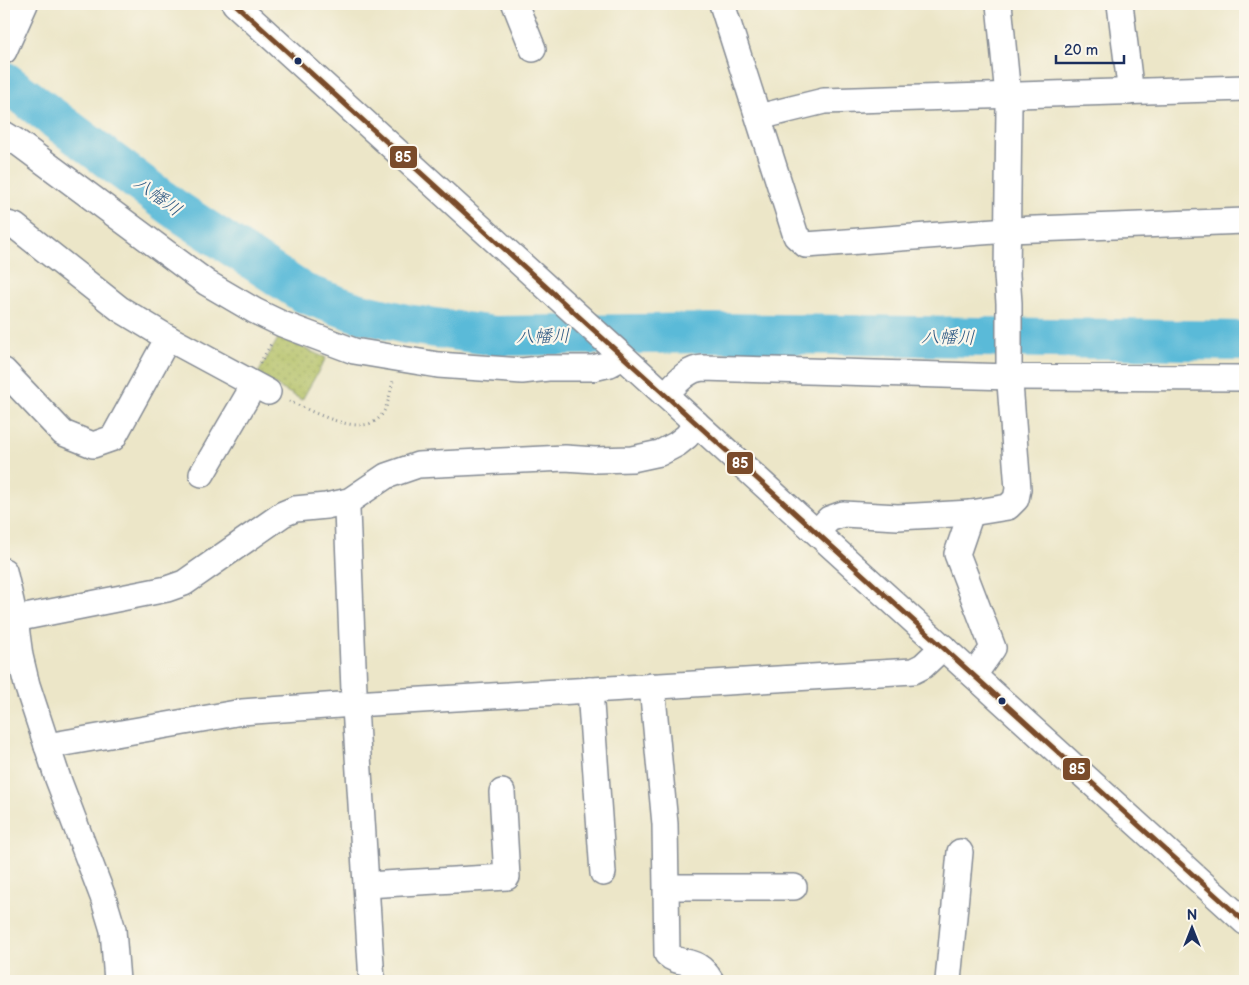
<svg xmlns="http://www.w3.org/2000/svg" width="1249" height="985" viewBox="0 0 1249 985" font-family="'Balsamiq Sans','Klee One',sans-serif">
<defs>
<pattern id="green-dots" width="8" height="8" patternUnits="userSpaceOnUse" patternTransform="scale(1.25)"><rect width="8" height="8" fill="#b0be60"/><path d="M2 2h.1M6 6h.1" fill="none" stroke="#8e9b52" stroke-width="1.8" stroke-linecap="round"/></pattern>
</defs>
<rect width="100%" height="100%" fill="#fbf7ec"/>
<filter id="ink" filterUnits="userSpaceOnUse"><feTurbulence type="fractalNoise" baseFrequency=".02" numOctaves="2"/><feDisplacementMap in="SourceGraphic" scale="10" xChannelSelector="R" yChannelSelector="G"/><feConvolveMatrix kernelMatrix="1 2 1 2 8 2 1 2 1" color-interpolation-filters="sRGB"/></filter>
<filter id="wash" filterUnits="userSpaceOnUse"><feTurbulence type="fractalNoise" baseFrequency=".0096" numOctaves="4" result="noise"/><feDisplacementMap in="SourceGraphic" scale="20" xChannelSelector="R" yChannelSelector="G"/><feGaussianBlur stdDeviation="1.12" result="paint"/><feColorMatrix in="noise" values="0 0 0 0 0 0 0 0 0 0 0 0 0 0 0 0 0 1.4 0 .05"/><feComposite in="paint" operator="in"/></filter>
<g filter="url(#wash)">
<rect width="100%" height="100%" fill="#ece6c8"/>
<path fill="url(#green-dots)" stroke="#66765f" d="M279,337L326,358L302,400L257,375Z"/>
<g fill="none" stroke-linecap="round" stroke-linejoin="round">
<path stroke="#5abad8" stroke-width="40" d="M4,81L172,207L303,293L356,312L406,324L495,336L716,333L1245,341"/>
</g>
</g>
<g filter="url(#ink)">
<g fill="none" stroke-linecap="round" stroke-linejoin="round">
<defs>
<g id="minor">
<path d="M235,4L1245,922"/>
<path d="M515,4L533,49"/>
<path d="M722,4L796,236L806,245L1008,230L1245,221"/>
<path d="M1120,4L1129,78V92"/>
<path d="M4,51L25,4"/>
<path d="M759,117L824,101L1245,88"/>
<path d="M4,134L17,142L207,283L255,311L282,324L354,351L438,365L522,371L548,368H593L610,364L623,357"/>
<path d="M4,223L15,226L120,309L168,338L113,438L93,445L63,433L4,371"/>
<path d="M168,338L268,392"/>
<path d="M665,395C676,384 686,369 703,368L1010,377L1245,378"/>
<path d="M202,474L254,385"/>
<path d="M345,502L347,510L354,691L372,981"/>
<path d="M971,513L957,554L993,648L974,675"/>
<path d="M817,532L829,519L843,514L898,517L971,513L1008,507L1016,499L1018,489L1009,370V303L1007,275L1009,106L999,4"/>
<path d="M4,571L15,619L20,656L27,685L58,779L103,897L113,930L117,981"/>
<path d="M15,619L167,589L184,583L283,514L295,509L326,506L349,501L386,476L418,465L565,458L595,460L632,459L660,453L677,444L687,436L696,423"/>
<path d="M652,686L665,824L667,954C682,968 695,954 711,981"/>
<path d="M590,690L603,873"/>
<path d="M47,746L242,712L354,704L913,671L923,666L943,647"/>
<path d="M366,885L507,877L502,792"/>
<path d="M667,887H794"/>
<path d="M948,981L960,852"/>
</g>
</defs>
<use href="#minor" stroke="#848a93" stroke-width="28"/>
<g stroke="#848a93" stroke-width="3" stroke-dasharray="1 4" stroke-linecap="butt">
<path d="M260,363L271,344"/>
<path d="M289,401C310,410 361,439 380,417C388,408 390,392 393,381"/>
</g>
<use href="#minor" stroke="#fff" stroke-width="25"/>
<defs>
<path id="bus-1" d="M235,4L1245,922"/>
</defs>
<use href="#bus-1" stroke="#fbf7ec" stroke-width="9"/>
<use href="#bus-1" stroke="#7a4b2a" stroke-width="5"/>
</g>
</g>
<g fill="#1b2f5e" stroke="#fbf7ec" stroke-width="2">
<circle cx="298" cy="61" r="4.5"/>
<circle cx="1002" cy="701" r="4.5"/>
</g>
<g text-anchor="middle" stroke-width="4.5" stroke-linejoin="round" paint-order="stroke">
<g font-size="18" font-style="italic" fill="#2e5983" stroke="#fbf7ec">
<text transform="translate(158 196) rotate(36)" y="6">八幡川</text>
<text transform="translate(543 336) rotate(-1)" y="6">八幡川</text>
<text transform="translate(948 337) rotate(1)" y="6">八幡川</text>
</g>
</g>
<g stroke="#fbf7ec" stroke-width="2">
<rect x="389" y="145" width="29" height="24" rx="5" fill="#7a4b2a"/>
<rect x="726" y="451" width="28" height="24" rx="5" fill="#7a4b2a"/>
<rect x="1062" y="757" width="29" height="24" rx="5" fill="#7a4b2a"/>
</g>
<g font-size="14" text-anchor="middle" font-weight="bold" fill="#fff">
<text x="403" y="162">85</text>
<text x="740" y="468">85</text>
<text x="1077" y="774">85</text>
</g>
<rect width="1249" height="985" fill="none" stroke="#fbf7ec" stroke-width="20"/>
<g transform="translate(1192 928)" stroke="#fbf7ec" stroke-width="4" paint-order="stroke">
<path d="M0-4L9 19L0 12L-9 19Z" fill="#1b2f5e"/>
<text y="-8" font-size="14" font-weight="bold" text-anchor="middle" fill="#1b2f5e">N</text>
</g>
<path d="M1056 55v8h68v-8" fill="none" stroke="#1b2f5e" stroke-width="2.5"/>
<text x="1064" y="55" font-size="15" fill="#1b2f5e" stroke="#fbf7ec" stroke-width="4" paint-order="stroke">20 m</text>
</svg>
